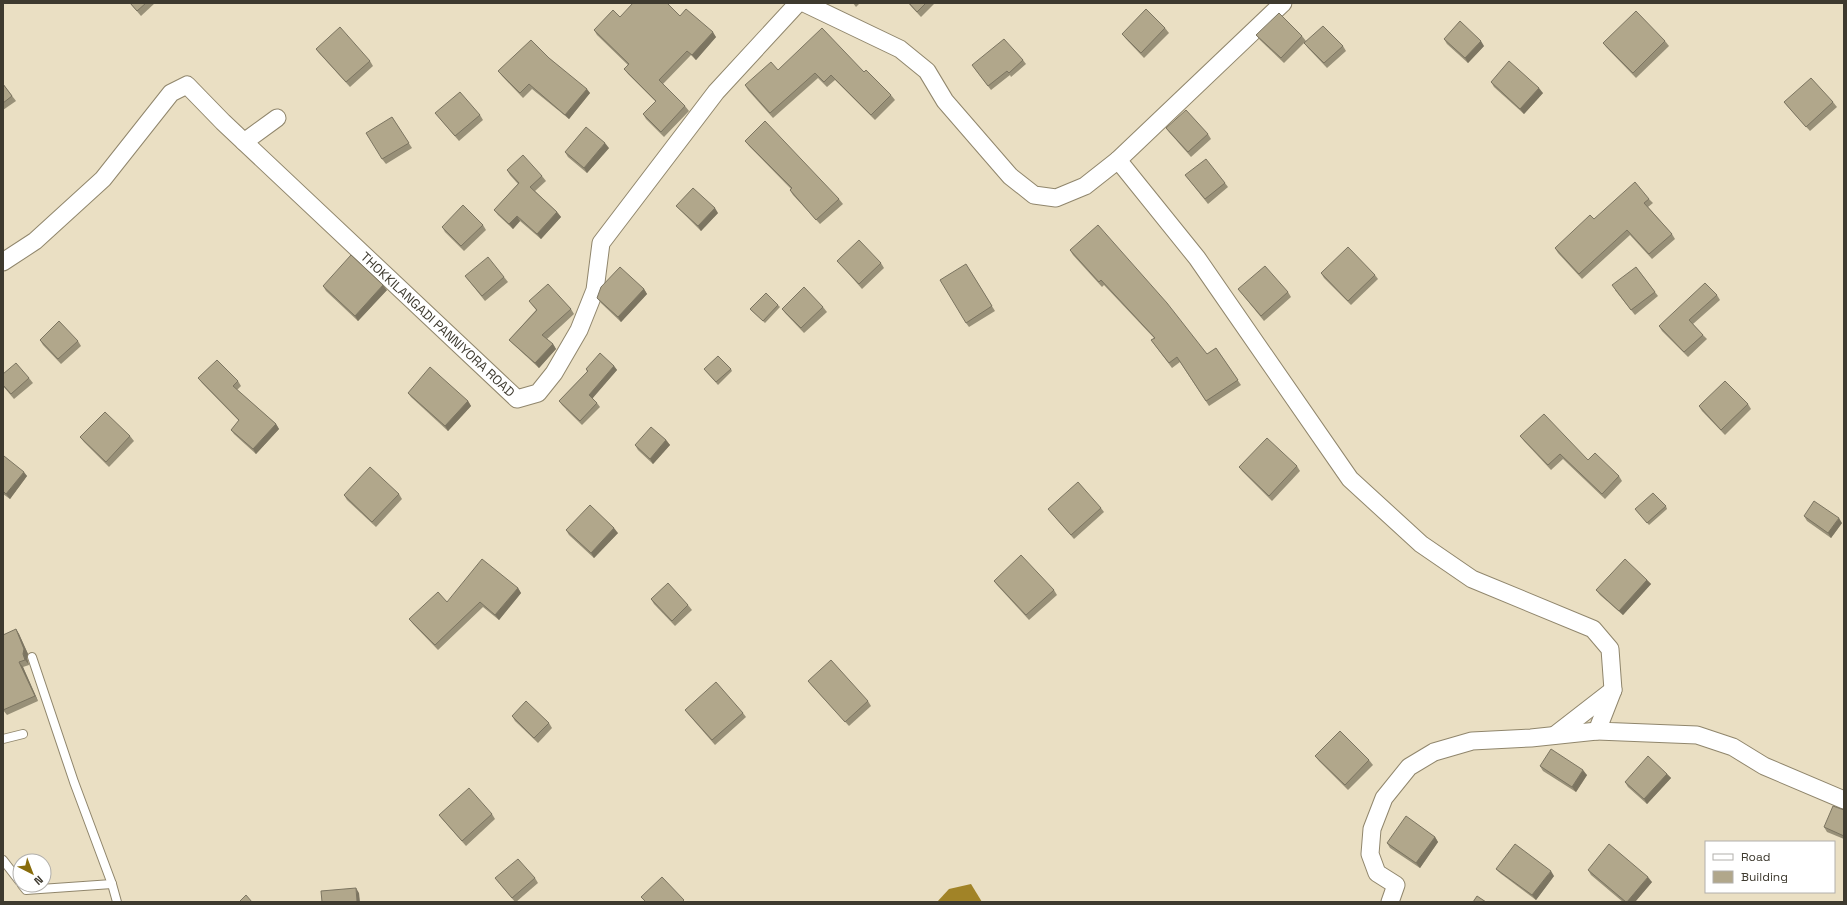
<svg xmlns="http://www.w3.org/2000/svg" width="1847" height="905" font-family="'Space Grotesk',sans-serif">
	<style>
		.water { fill: #a18327 }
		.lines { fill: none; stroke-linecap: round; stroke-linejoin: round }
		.lane-casing { stroke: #90866c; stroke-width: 10 }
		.street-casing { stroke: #90866c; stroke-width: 19 }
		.lane { stroke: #fff; stroke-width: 8 }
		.street { stroke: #fff; stroke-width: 17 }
		.wall { fill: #989078 }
		.shaded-wall { fill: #7c7561 }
		.building { fill: #b1a78b; stroke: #7c7561 }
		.labels { text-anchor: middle; stroke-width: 4; stroke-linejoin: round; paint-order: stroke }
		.street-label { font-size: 13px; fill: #3e3a2f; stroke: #fff }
	</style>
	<rect width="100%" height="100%" fill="#eadfc3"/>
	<path class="water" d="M971 884 982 902H937L949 889Z"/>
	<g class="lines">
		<g class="lane-casing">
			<g id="lane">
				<path d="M32 657 74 782 112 884 117 902"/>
				<path d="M3 739 23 734"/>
				<path d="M3 860 20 882"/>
				<path d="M22 885 26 890 112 884"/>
			</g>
		</g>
		<g class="street-casing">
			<g id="street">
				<path d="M804 3 900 49 927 71 945 101 1010 176 1034 195 1056 198 1085 186 1118 160 1197 258 1350 479 1421 544 1472 579 1593 629 1610 649 1613 690 1597 731 1697 735 1733 747 1764 766 1844 800"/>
				<path d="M244 142 277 118"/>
				<path d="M1118 160 1283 3"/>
				<path d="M3 262 35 241 103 179 171 93 187 85 223 122 517 399 538 393 554 373 579 330 595 290 601 243 716 92 798 3"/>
				<path d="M1555 735 1613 690"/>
				<path d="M1390 902 1396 885 1377 873 1370 854 1372 829 1384 798 1409 767 1434 752 1472 741 1531 738 1597 731"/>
			</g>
		</g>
		<use href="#lane" class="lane"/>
		<use href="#street" class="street"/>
	</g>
	<g class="wall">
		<path d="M130 3H155L141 16Z"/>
		<path d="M853 3H860L856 7Z"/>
		<path d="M908 3H935L921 17Z"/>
		<path d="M680 16 716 37 696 60 691 55 663 84 685 106 689 111 664 137 646 119 643 114 656 102 628 74 624 69 628 65 597 35 594 30 620 17Z"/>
		<path d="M1165 28 1169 33 1144 58 1126 39 1122 34Z"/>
		<path d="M1256 35 1302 36 1306 41 1284 63 1260 40Z"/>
		<path d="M1444 39 1484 46 1468 63 1447 44Z"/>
		<path d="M1665 41 1669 46 1636 78 1606 47 1603 43Z"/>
		<path d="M1304 43 1343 46 1346 51 1327 68 1308 48Z"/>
		<path d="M316 49 370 61 373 66 350 87 319 53Z"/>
		<path d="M549 58 590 93 569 119 532 89 523 98 502 76 498 71Z"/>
		<path d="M1023 60 1026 64 1011 77 1010 75 991 90 975 69Z"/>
		<path d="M778 70 864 72 891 95 895 100 875 120 835 80 827 87 818 78 773 118 748 90 745 85Z"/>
		<path d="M1491 82 1543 93 1524 114 1494 87Z"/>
		<path d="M3 84 16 101 3 110Z"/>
		<path d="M1784 102H1833L1837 107 1810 131 1788 107Z"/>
		<path d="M435 113 480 115 483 120 459 141Z"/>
		<path d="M392 117 412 148 386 164 382 159Z"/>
		<path d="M1166 128 1208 134 1211 139 1191 157 1169 132Z"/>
		<path d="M745 141 839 199 843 204 820 224 793 195 790 190 791 189 749 146Z"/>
		<path d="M609 148 587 173 568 157 565 152Z"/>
		<path d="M507 170 542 176 546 181 535 191 557 212 561 217 541 239 520 221 513 229 498 215 494 210 518 184 510 175Z"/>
		<path d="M1185 175 1225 183 1228 187 1208 204Z"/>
		<path d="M1649 199 1653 203 1648 207 1672 234 1675 239 1652 259 1630 235 1582 279 1558 253 1555 248 1594 219Z"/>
		<path d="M676 206 718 213 701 231Z"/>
		<path d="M483 225 486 230 464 251 445 232 442 227Z"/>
		<path d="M1070 250 1207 354 1216 348 1241 385 1209 406 1180 362 1172 368 1151 340 1154 338 1104 285 1102 287 1073 255Z"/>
		<path d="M837 261 881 263 884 268 862 289 841 265Z"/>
		<path d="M1636 267 1658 296 1635 315 1615 290Z"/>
		<path d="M969 269 995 311 969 327 966 323Z"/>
		<path d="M1321 273 1375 275 1378 279 1351 305 1324 278Z"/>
		<path d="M465 276 504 277 508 282 485 301Z"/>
		<path d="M323 286 387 290 358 321 326 291Z"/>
		<path d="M644 289 647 294 621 322 601 303 597 298Z"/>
		<path d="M1238 289 1288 292 1291 297 1264 321Z"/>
		<path d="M1717 295 1720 300 1693 324 1703 335 1707 339 1688 357 1662 331 1659 326Z"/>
		<path d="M529 301 571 309 574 314 547 339 553 344 556 349 539 368 513 344 509 340 536 310Z"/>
		<path d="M778 305 780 307 765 323 752 311 750 309Z"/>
		<path d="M823 307 827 312 804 333 785 313 782 309Z"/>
		<path d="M40 340 78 341 81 346 61 364 43 345Z"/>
		<path d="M614 366 617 370 592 398 597 403 600 407 582 425 562 405 559 401 587 372 586 369Z"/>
		<path d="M704 369H731L732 371 718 385Z"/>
		<path d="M3 374 29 378 33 383 14 399 3 386Z"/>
		<path d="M198 378 238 381 241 386 237 390 276 424 279 429 256 454 234 434 231 430 239 421 202 383Z"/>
		<path d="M408 393 468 401 471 406 448 431 411 397Z"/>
		<path d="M1748 404 1751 409 1725 435 1702 411 1699 406Z"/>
		<path d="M130 436 134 441 109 467 84 442 80 437Z"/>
		<path d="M1520 436 1588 460 1619 476 1622 481 1605 499 1563 459 1551 470 1524 441Z"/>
		<path d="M666 440 670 445 653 464 638 450 635 445Z"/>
		<path d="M3 457 27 476 10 499 3 494Z"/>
		<path d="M1297 466 1300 471 1272 501 1242 471 1239 467Z"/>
		<path d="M399 494 402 499 376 527 347 500 344 495Z"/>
		<path d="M1666 506 1667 509 1649 525 1635 509Z"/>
		<path d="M1101 508 1104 512 1074 539 1052 514 1048 509Z"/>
		<path d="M1804 516 1842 523 1831 538 1807 521Z"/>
		<path d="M566 530 618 533 594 558 569 535Z"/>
		<path d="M1647 580 1651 584 1623 615 1600 595 1596 590Z"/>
		<path d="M994 581 1054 590 1057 595 1029 620 997 585Z"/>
		<path d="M518 588 521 593 499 620 483 607 438 650 413 624 409 619 447 602Z"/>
		<path d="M651 599 688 605 692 610 675 626 654 604Z"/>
		<path d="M16 629 19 634 28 654 27 658 29 665 23 667 38 701 7 715 3 710Z"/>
		<path d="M808 681 868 701 871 706 849 726 812 686Z"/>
		<path d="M685 710 743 713 746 717 715 745 689 715Z"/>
		<path d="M512 716 549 723 552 728 538 743 515 721Z"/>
		<path d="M1315 756 1369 760 1373 765 1348 790 1319 761Z"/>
		<path d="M1540 766 1587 775 1576 792 1543 771Z"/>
		<path d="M1667 774 1671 778 1647 804 1628 787 1625 782Z"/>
		<path d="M1844 810V839L1827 832 1824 827Z"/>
		<path d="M492 814 495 819 466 846 443 820 439 815Z"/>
		<path d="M1435 837 1438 842 1420 868 1390 848 1387 843Z"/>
		<path d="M1496 869 1554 876 1536 900 1500 873Z"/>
		<path d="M1588 870 1652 882 1635 902H1623L1591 875Z"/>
		<path d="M495 878H535L538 883 516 902H515Z"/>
	</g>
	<g class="shaded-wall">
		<path d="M713 32 716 37 696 60 692 55Z"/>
		<path d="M1481 41 1484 46 1468 63 1465 58Z"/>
		<path d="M1539 88 1543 93 1524 114 1520 109Z"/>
		<path d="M587 89 590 93 569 119 565 115Z"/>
		<path d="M605 143 609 148 587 173 584 168Z"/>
		<path d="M715 208 718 213 701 231 698 226Z"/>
		<path d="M557 212 561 217 541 239 537 234Z"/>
		<path d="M517 216 520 221 513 229 509 224Z"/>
		<path d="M383 285 387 290 358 321 355 316Z"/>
		<path d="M644 289 647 294 621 322 618 317Z"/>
		<path d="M553 344 556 349 539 368 535 363Z"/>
		<path d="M614 366 617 370 592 399 589 395Z"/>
		<path d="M468 401 471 406 448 431 445 426Z"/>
		<path d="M276 424 279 429 256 454 253 449Z"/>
		<path d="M666 440 670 445 653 464 650 459Z"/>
		<path d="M24 472 27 476 10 499 6 494Z"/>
		<path d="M1839 518 1842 523 1831 538 1828 533Z"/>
		<path d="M614 528 618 533 594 558 591 553Z"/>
		<path d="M1647 580 1651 584 1623 615 1619 611Z"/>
		<path d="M518 588 521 593 499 620 495 615Z"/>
		<path d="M16 629 19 634 28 654 27 658 29 665 25 660Z"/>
		<path d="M19 662 23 667 38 701 35 696Z"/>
		<path d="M1583 770 1587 775 1576 792 1572 787Z"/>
		<path d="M1667 774 1671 778 1647 804 1644 799Z"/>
		<path d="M1435 837 1438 842 1420 868 1416 863Z"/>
		<path d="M1551 871 1554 876 1536 900 1532 895Z"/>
		<path d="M1648 877 1652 882 1635 902H1627Z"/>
		<path d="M356 888 359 893 360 902H357Z"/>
	</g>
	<g class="building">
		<path d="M130 3H146L137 11Z"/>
		<path d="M633 3H667L680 16 686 9 713 32 692 55 687 51 659 80 685 106 661 132 643 114 656 101 624 69 629 64 594 30 613 10 620 17Z"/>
		<path d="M909 3H926L917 12Z"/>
		<path d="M1146 9 1165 28 1141 53 1122 34Z"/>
		<path d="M1636 11 1665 41 1633 73 1603 43Z"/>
		<path d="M1279 13 1302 36 1281 58 1256 35Z"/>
		<path d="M1460 21 1481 41 1465 58 1444 39Z"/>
		<path d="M1323 26 1343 46 1324 63 1304 43Z"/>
		<path d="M340 27 370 61 346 82 316 49Z"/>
		<path d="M822 28 864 72 866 70 891 95 871 115 831 75 824 82 815 73 770 113 745 85 771 62 778 70Z"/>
		<path d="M1004 39 1023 60 1009 73 1007 71 988 86 972 65Z"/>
		<path d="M531 40 549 58 587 89 565 115 529 84 520 93 498 71Z"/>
		<path d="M1509 61 1539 88 1520 109 1491 82Z"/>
		<path d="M1811 78 1833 102 1806 127 1784 102Z"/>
		<path d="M3 84 12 96 3 103Z"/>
		<path d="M460 92 480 115 455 136 435 113Z"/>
		<path d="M1186 110 1208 134 1188 152 1166 128Z"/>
		<path d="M392 117 409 143 382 159 366 133Z"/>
		<path d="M765 121 839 199 816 220 790 190 792 188 745 141Z"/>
		<path d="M586 127 605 143 584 168 565 152Z"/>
		<path d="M523 155 542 176 530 187 557 212 537 234 517 216 509 224 494 210 519 183 507 170Z"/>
		<path d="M1206 159 1225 183 1205 199 1185 175Z"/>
		<path d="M1635 182 1649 199 1644 203 1672 234 1649 254 1627 230 1579 274 1555 248 1590 215 1594 219Z"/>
		<path d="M693 188 715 208 698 226 676 206Z"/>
		<path d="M463 205 483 225 461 246 442 227Z"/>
		<path d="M1098 225 1167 303 1207 354 1216 348 1238 380 1206 401 1177 357 1169 363 1151 340 1155 338 1101 280 1099 282 1070 250Z"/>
		<path d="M859 240 881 263 859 284 837 261Z"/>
		<path d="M1348 247 1375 275 1348 301 1321 273Z"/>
		<path d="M351 255 383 285 355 316 323 286Z"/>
		<path d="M488 257 504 277 482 296 465 276Z"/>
		<path d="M966 264 992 306 966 323 940 280Z"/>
		<path d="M1265 266 1288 292 1261 316 1238 289Z"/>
		<path d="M620 267 644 289 618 317 597 298 601 287Z"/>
		<path d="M1636 267 1655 292 1631 310 1612 285Z"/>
		<path d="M1705 283 1717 295 1689 320 1703 335 1684 352 1659 326Z"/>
		<path d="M548 284 571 309 542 335 553 344 535 363 509 340 537 310 529 301Z"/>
		<path d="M804 287 823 307 801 328 782 309Z"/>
		<path d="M766 293 778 305 763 321 750 309Z"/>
		<path d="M59 321 78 341 58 359 40 340Z"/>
		<path d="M600 353 614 366 589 395 597 403 580 421 559 401 588 371 586 369Z"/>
		<path d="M718 356 731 369 716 382 704 369Z"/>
		<path d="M217 360 238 381 233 386 276 424 253 449 231 430 239 420 198 378Z"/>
		<path d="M16 363 29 378 11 394 3 385V374Z"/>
		<path d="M430 367 468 401 445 426 408 393Z"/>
		<path d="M1725 381 1748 404 1721 430 1699 406Z"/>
		<path d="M105 412 130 436 106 462 80 437Z"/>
		<path d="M1544 414 1588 460 1595 453 1619 476 1602 494 1560 454 1548 465 1520 436Z"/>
		<path d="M651 427 666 440 650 459 635 445Z"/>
		<path d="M1267 438 1297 466 1269 496 1239 467Z"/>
		<path d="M4 456 24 472 6 494 3 491V457Z"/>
		<path d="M370 467 399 494 372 522 344 495Z"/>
		<path d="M1078 482 1101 508 1071 535 1048 509Z"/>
		<path d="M1653 493 1666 506 1647 523 1635 509Z"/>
		<path d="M1814 501 1839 518 1828 533 1804 516Z"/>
		<path d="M590 505 614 528 591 553 566 530Z"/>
		<path d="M1021 555 1054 590 1026 615 994 581Z"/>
		<path d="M482 559 518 588 495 615 480 602 435 645 409 619 438 592 447 602Z"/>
		<path d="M1625 559 1647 580 1619 611 1596 590Z"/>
		<path d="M668 583 688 605 672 621 651 599Z"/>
		<path d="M16 629 24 649 23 654 25 660 19 662 35 696 3 710V635Z"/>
		<path d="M831 660 868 701 845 722 808 681Z"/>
		<path d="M716 682 743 713 712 740 685 710Z"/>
		<path d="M526 701 549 723 534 738 512 716Z"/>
		<path d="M1340 731 1369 760 1345 785 1315 756Z"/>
		<path d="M1551 749 1583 770 1572 787 1540 766Z"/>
		<path d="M1648 756 1667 774 1644 799 1625 782Z"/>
		<path d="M469 788 492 814 462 841 439 815Z"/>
		<path d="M1833 806 1844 810V836L1824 827Z"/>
		<path d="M1406 816 1435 837 1416 863 1387 843Z"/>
		<path d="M1515 844 1551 871 1532 895 1496 869Z"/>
		<path d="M1609 844 1648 877 1627 902H1626L1588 870Z"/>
		<path d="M518 859 535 878 512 898 495 878Z"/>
		<path d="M662 877 684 900 682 902H646L641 897Z"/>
		<path d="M356 888 357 902H322L321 891Z"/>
		<path d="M246 895 252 902H239Z"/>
		<path d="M1477 896 1486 902H1473Z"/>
	</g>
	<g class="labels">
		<g class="street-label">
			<text transform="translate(438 324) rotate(43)" y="5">THOKKILANGADI PANNIYORA ROAD</text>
		</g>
	</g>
	<rect width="1847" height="905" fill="none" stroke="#3e3a2f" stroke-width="8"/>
	<rect x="1705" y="841" width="130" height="52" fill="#ffffff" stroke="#b2b0ac"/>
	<rect x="1713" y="854" width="20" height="6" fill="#ffffff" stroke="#b2b0ac"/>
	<text x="1741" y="861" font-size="12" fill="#3e3a2f">Road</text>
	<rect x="1713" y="871" width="20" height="12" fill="#b1a78b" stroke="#b2b0ac"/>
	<text x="1741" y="881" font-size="12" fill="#3e3a2f">Building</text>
	<g transform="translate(32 873) rotate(138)"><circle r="19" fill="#ffffff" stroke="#b2b0ac"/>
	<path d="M0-3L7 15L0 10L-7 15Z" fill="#886c0b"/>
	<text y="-6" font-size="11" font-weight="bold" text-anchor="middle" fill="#3e3a2f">N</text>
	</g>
</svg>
